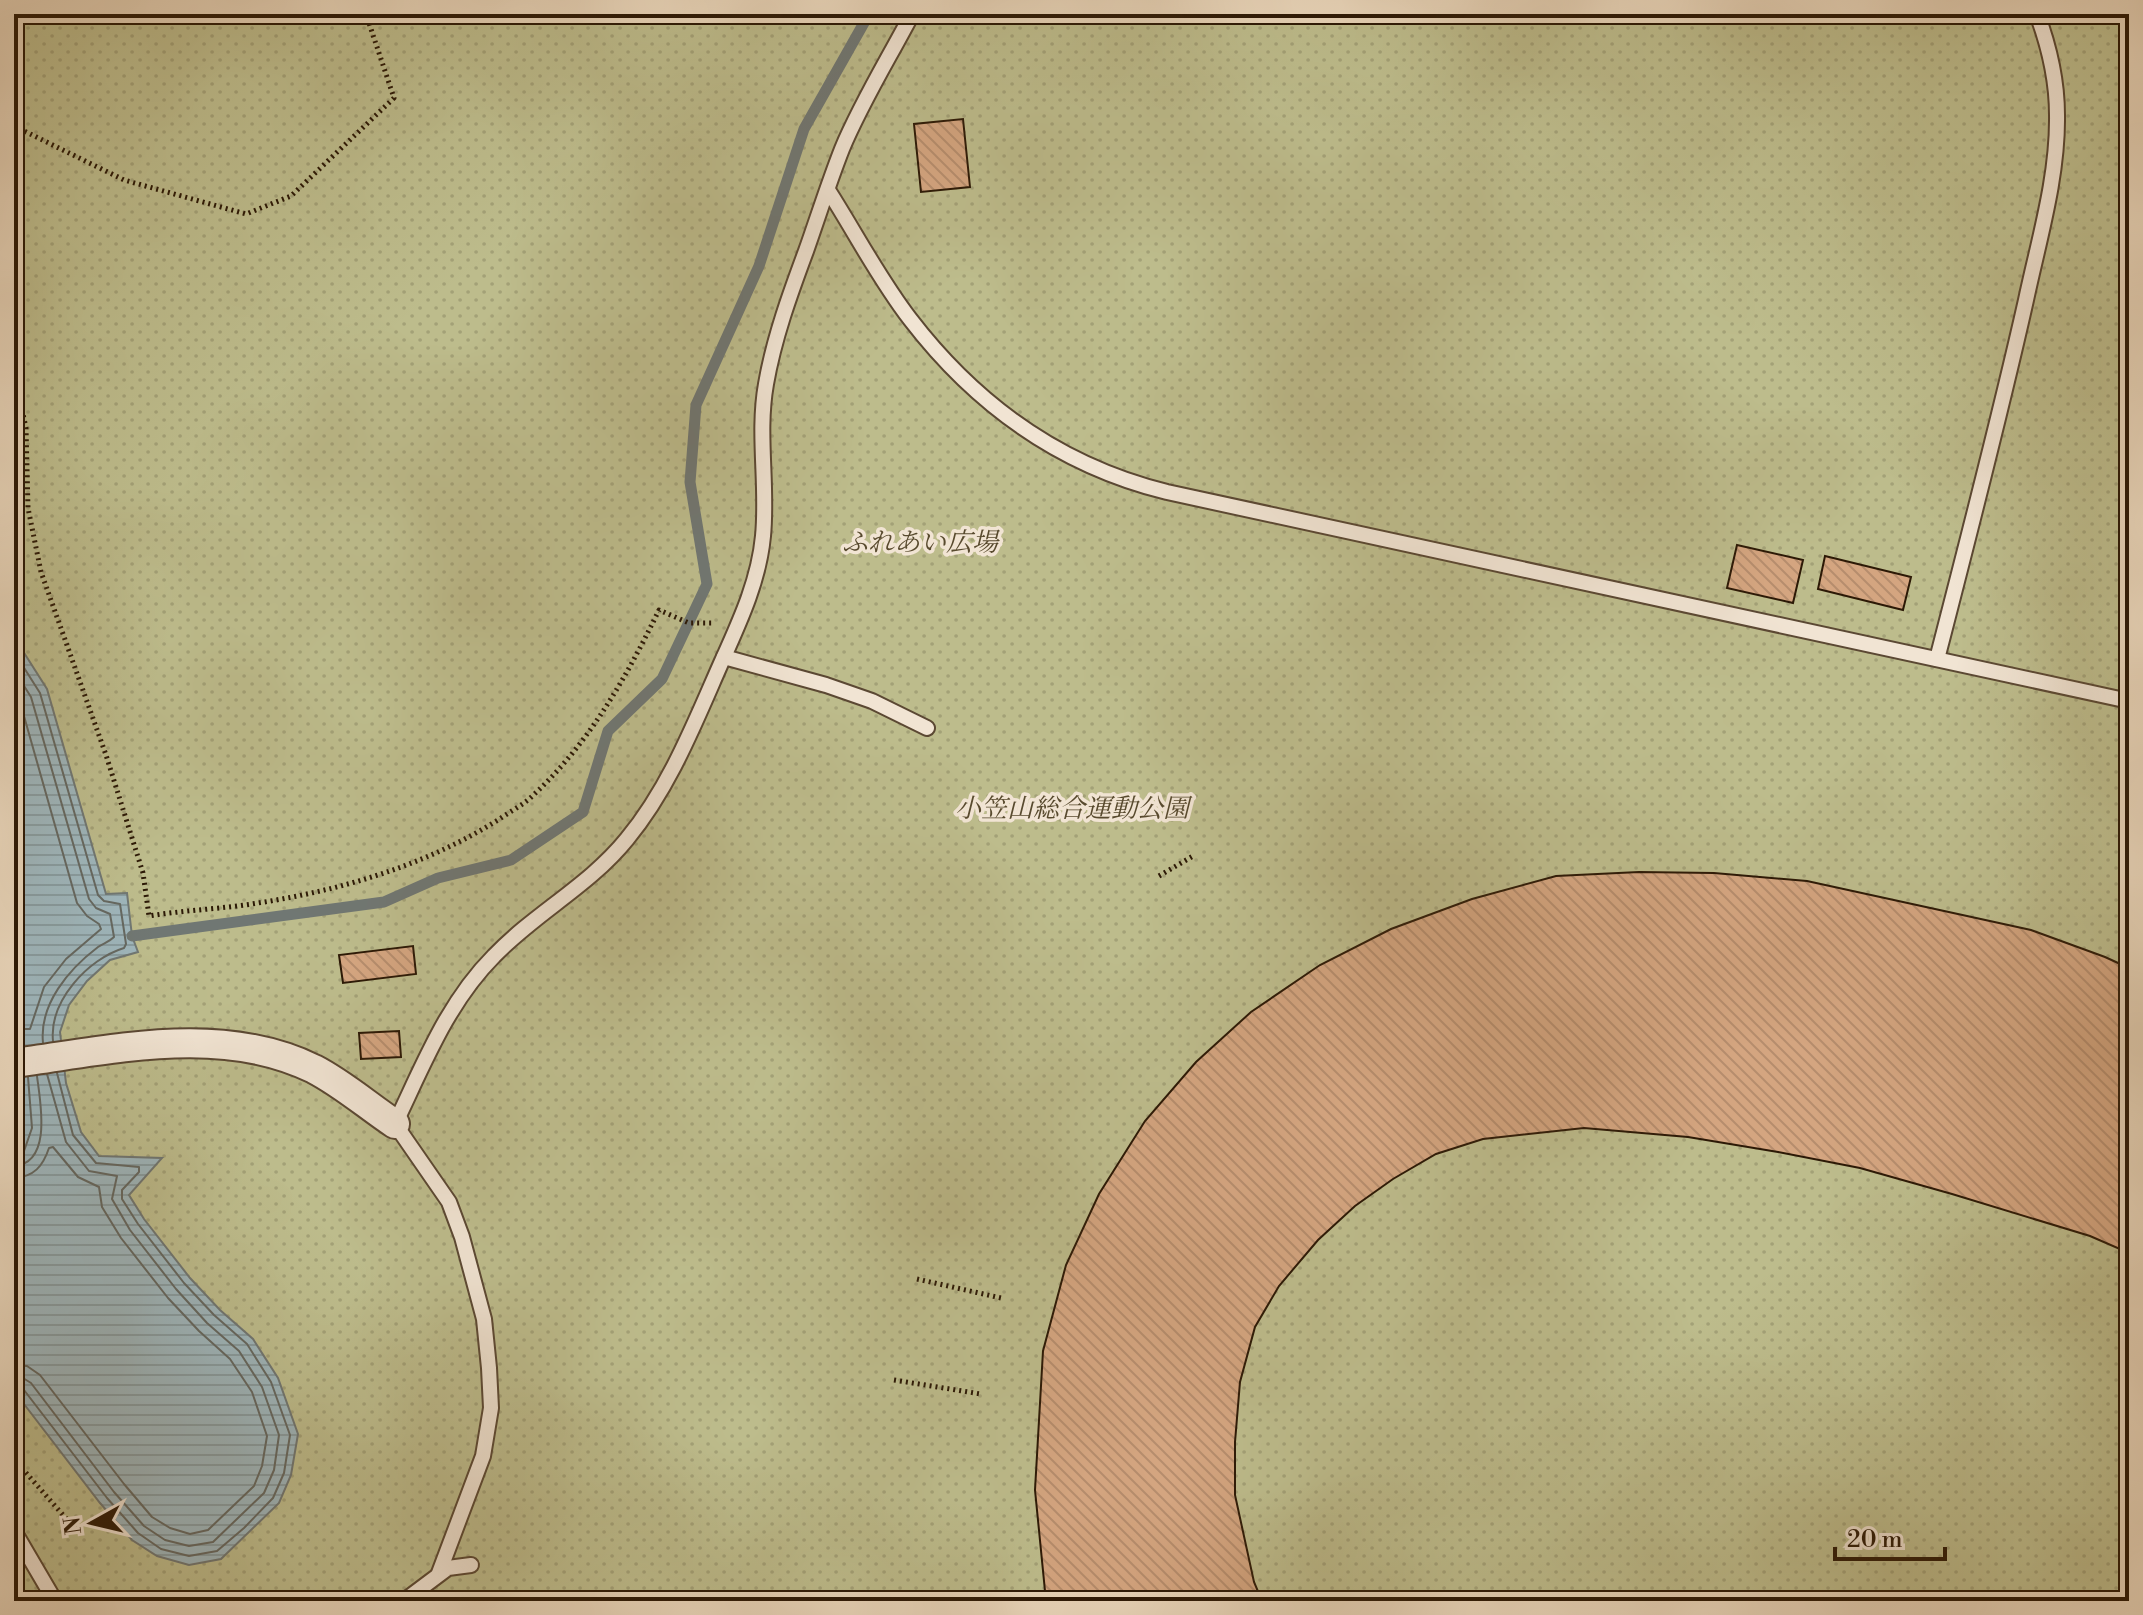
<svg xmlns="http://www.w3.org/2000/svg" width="2143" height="1615" font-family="'Libre Bodoni','Noto Serif JP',serif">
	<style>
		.park { fill: url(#park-dots); stroke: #746a49; stroke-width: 2 }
		.water { fill: url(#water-rules); stroke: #707773; stroke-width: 2 }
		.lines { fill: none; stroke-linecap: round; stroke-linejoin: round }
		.shore { stroke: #656861; stroke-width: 2 }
		.stream { stroke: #707773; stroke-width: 11 }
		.building { fill: url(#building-back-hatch); stroke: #2c1906; stroke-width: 2 }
		.lane-casing { stroke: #5b4833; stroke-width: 18 }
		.street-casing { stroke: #5b4833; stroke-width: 32 }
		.path { stroke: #2c1906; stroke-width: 5; stroke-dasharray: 2 4; stroke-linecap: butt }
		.lane { stroke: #f1e4d3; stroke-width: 14 }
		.street { stroke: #f1e4d3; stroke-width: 28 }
		.labels { text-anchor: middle; stroke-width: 7; stroke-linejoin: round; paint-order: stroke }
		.park-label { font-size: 26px; font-style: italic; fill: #584a2e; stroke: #f1e4d3 }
	</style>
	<defs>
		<pattern id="park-dots" width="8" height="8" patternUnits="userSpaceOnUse" patternTransform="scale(2)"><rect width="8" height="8" fill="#bdbc8c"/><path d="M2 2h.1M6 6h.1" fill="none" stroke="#a3a177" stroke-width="1.8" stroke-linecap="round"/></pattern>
		<pattern id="water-rules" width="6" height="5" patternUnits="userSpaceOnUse" patternTransform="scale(2)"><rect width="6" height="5" fill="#9eb6bc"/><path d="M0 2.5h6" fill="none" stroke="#889ca0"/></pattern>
		<pattern id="building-back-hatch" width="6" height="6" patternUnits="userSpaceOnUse" patternTransform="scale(2)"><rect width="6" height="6" fill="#d4a580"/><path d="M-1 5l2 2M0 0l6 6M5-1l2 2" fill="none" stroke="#b68d6d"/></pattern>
	</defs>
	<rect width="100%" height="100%" fill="#e9d6bb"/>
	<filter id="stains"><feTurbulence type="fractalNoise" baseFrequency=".0025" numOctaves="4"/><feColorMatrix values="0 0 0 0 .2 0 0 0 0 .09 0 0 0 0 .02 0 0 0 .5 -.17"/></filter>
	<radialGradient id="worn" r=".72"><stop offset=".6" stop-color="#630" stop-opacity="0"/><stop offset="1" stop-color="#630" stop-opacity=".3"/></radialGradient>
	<rect class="park" x="14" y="14" width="2115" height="1587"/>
	<path class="water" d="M14 637 47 689 106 894 127 893 132 936 138 952 110 960 87 981 69 1005 60 1032 66 1083 81 1132 99 1156 162 1158 129 1195 144 1219 190 1278 220 1310 253 1339 278 1378 298 1434 291 1475 279 1503 221 1559 189 1565 157 1556 132 1540 100 1503 14 1391V1154L24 1128 14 1036Z"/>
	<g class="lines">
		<g class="shore">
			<path d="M14 652 40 693 98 895 104 901 120 904 126 944 124 948C88 959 49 1001 53 1041"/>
			<path d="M14 670 31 697 89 899 96 908 110 914 114 937C109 942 104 943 98 947 69 969 39 1004 43 1043"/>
			<path d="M14 693 20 702 77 903 87 916 99 924 101 929 66 959 44 987 30 1029H14"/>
			<path d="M14 1156 24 1151 32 1128 28 1077"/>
			<path d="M14 1166C53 1163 40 1101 37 1076"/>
			<path d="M14 1178C34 1177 43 1166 49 1148L53 1147 78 1177 99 1187 102 1207 121 1238 168 1298 199 1331 230 1359 252 1392 267 1436 262 1466 254 1486 208 1530 190 1534 170 1528 152 1517 124 1484 40 1375 27 1366 14 1365"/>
			<path d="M14 1377 23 1378 31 1383 114 1492 144 1526 165 1540 189 1546 213 1542 264 1493 274 1470 279 1435 262 1387 239 1351 207 1323 176 1289 130 1230 112 1199 117 1176 89 1171 66 1142 47 1074"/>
			<path d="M14 1387 24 1390 107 1498 138 1533 161 1549 189 1556 217 1551 244 1528 273 1498 284 1473 290 1435 271 1382 247 1344 214 1315 184 1283 138 1224 122 1199V1190L139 1172V1167L96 1163 73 1135 57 1073"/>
		</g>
		<path class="stream" d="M132 936 384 902 438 878 511 860 583 812 608 731 662 679 707 584 690 482 696 405 759 266 804 129 869 14"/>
	</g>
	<g class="building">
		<path d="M963 119 970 187 921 192 914 124Z"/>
		<path d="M1737 545 1803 560 1793 603 1727 588Z"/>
		<path d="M1825 556 1911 577 1903 610 1818 589Z"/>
		<path d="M1639 872 1714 873 1807 881 2031 930 2105 957 2129 968V1253L2090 1236 1952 1194 1860 1168 1778 1152 1688 1137 1584 1128 1483 1139 1436 1154 1393 1179 1355 1206 1318 1240 1279 1286 1255 1327 1240 1382 1235 1442V1495L1254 1582 1262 1601H1046L1035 1490 1043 1351 1066 1265 1099 1194 1145 1121 1196 1062 1251 1012 1320 965 1391 929 1472 899 1556 876Z"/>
		<path d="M413 946 416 974 343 983 339 955Z"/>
		<path d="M399 1031 401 1057 361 1059 359 1033Z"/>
	</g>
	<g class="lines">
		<g class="lane-casing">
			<g id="lane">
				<path d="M828 190C855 232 879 279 910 319 976 405 1061 466 1167 492L2129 701"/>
				<path d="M724 657 826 685 872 701 927 728"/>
				<path d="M1937 659C1968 539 1999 420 2026 300 2039 239 2058 177 2057 115 2057 80 2049 46 2037 14"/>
				<path d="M14 1531 55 1601"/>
				<path d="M439 1573 483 1456 491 1408 489 1368 484 1319 462 1237 449 1202 395 1124C423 1066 447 1003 494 956 535 913 589 886 627 839 670 787 695 722 722 661 740 621 759 580 763 536 768 485 757 434 766 384 774 338 790 294 806 251 818 217 829 182 842 149 861 103 889 58 912 14"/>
				<path d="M404 1601 448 1568 471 1565"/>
			</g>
		</g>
		<g class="street-casing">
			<path id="street" d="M14 1063C113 1050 220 1023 314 1069 343 1084 368 1106 395 1124"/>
		</g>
		<g class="path">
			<path d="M14 126 124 180 246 214 291 196 394 98 366 14"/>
			<path d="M14 381 17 386 26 428 28 508 41 572 106 755 143 873 149 916C185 910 222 909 258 903 342 890 426 865 498 820 508 813 519 807 528 800 587 747 625 680 659 610L689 623H712"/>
			<path d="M1159 876 1193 856"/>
			<path d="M917 1279 1001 1298"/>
			<path d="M894 1380 981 1394"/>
			<path d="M14 1459 77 1531"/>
		</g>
		<use href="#lane" class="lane"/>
		<use href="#street" class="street"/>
	</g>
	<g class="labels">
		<g class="park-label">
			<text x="920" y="551">ふれあい広場</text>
			<text x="1072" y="817">小笠山総合運動公園</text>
		</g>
	</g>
	<rect width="2143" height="1615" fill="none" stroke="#e9d6bb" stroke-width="48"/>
	<rect x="16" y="16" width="2111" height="1583" fill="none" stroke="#2c1906" stroke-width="4"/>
	<rect x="24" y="24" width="2095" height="1567" fill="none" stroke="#2c1906" stroke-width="2"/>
	<g transform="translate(92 1523) rotate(262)" stroke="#f1e4d3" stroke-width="6" paint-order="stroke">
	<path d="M0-6L14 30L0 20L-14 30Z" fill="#2c1906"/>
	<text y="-12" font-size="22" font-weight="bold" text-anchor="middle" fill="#2c1906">N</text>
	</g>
	<path d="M1835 1547v12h110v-12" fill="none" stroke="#2c1906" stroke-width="4"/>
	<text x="1847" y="1547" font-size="24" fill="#2c1906" stroke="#f1e4d3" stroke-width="6" paint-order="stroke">20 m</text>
	<rect width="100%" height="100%" filter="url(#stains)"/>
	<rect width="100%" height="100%" fill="url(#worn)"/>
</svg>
